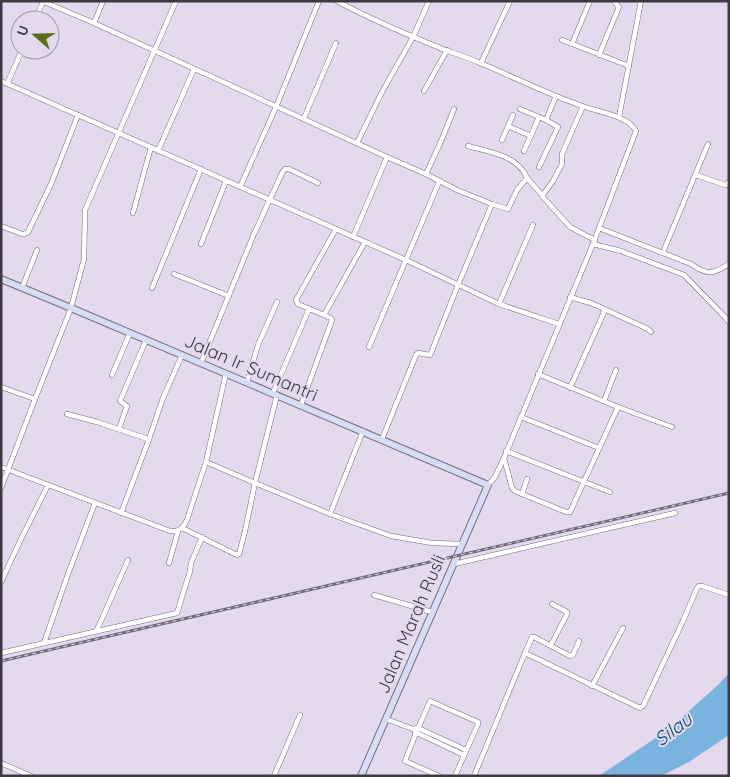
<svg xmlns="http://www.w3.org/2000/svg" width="730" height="777" font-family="Quicksand,sans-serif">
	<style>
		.water { fill: #7ab3dd }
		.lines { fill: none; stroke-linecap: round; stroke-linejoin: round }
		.street-casing { stroke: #776c80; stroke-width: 5.5 }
		.secondary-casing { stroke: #776c80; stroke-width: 8 }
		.street { stroke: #fff; stroke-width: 4.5 }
		.secondary { stroke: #d7dbf5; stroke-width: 6 }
		.rail-casing { stroke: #726b78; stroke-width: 3 }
		.rail { stroke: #e5d9ef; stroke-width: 1; stroke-dasharray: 4; stroke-linecap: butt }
		.labels { text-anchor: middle; stroke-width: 4; stroke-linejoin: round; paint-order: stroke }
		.street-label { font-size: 18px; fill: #3d3841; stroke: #e5d9ef }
		.water-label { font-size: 19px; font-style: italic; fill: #044d75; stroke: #e5d9ef }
	</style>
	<rect width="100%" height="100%" fill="#e5d9ef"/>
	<path class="water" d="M729 673V735L689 762 661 776H599L669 729 719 684Z"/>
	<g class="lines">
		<g class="street-casing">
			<g id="street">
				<path d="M42 1 94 23 387 157 426 174 457 190 492 204 458 285 431 353 430 355 418 353 416 355 382 439"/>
				<path d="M337 1C372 20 408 35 445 50 457 54 469 58 480 63 514 77 547 94 582 106 598 112 627 115 636 131L593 244 504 458 495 477 488 485"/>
				<path d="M35 20 43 2"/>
				<path d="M94 23 103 1"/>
				<path d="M562 40 629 66"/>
				<path d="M572 44 590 1"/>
				<path d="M599 55 619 7 614 1"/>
				<path d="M481 63 510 1"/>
				<path d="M1 81 406 260 499 304 559 324"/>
				<path d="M7 84 22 50"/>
				<path d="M424 91 447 50"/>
				<path d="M583 106 562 154V164L553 181 542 196 570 227 595 240"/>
				<path d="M520 109 546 120 558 127 539 167"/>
				<path d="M619 117 641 1"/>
				<path d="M304 118 336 43"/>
				<path d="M546 120 556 96"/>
				<path d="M508 126 531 136"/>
				<path d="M502 140 513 115"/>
				<path d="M357 143 382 92 413 37 429 1"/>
				<path d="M468 146C489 152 518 155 527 178L517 190 508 209 492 204"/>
				<path d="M158 151 194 69"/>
				<path d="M524 151 539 117"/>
				<path d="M426 174 442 139 454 109"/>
				<path d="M696 175 725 185H727L729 181"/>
				<path d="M527 178 542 195"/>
				<path d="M240 187 276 107 319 1"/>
				<path d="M133 213 151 147"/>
				<path d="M1 226 22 234H24L28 232 51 184 78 115"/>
				<path d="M599 228 691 264C707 275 712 275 729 264"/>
				<path d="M353 237 387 157"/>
				<path d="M201 244 226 181"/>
				<path d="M593 244 621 251 679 273 684 275 725 317 729 322"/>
				<path d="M663 252 708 144"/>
				<path d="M174 274 229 296"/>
				<path d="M22 288 37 250"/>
				<path d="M152 288 201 169"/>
				<path d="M570 297 591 303 648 329 651 332"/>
				<path d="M499 304 533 225"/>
				<path d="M324 315 365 242"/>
				<path d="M369 347 439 182"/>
				<path d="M201 363 254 234 282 173 285 169H289L318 183"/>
				<path d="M538 374 618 407 672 427"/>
				<path d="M112 375 130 333"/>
				<path d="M247 382 258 345 277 302"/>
				<path d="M1 387 35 399"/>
				<path d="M570 388 605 310"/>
				<path d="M273 393 309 309"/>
				<path d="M604 401 616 370"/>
				<path d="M301 405 332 320 331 318 298 304 296 300 336 229"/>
				<path d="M67 414 97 422 148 439"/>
				<path d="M521 417 599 448"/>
				<path d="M119 429 127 406 120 401 146 340"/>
				<path d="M506 451 610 492"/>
				<path d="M504 458 512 488 515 491 566 512H570L618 407"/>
				<path d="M206 462 255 483 330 514 391 536 432 543 461 544"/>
				<path d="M1 467 170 531C179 532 183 528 187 520L206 462 226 373"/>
				<path d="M1 488 35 399 71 308 84 259 85 210 176 1"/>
				<path d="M522 494 527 479"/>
				<path d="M121 513 148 442 163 398 182 355"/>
				<path d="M330 514 363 431"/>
				<path d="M182 528 237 555 239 554 245 531 255 483 277 395"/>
				<path d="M169 563 178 531"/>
				<path d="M454 564 675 513"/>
				<path d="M1 582 21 539 48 485"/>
				<path d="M374 595 432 612"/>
				<path d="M97 630 128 560"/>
				<path d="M44 643 68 574 95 503"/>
				<path d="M551 645 567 614V612L552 604"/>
				<path d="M1 653 177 613 190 571 191 563 202 537"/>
				<path d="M525 653 532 637H534L570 656 573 655 579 641"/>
				<path d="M592 686 623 628"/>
				<path d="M386 719 413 729 418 728 466 750"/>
				<path d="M415 732 464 755"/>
				<path d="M1 763 31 776"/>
				<path d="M274 776 300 715"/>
				<path d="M439 776 405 761 416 733 430 701 478 722V724L455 776"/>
				<path d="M474 776 525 653 640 708 643 706 683 621 697 588 699 586H702L729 595"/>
			</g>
		</g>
		<g class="secondary-casing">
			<path id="secondary" d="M1 279 71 308 488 485 361 776"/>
		</g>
		<use href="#street" class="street"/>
		<use href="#secondary" class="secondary"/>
		<g class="rail-casing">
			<path id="rail" d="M1 661 729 493"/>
		</g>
		<use href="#rail" class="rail"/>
	</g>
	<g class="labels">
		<g class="street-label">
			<text transform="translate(251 368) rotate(23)" y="6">Jalan Ir Sumantri</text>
			<text transform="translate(411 624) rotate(-67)" y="6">Jalan Marah Rusli</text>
		</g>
		<g class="water-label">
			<text transform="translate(673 729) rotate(-37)" y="7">Silau</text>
		</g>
	</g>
	<rect width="730" height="777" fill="none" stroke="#3d3841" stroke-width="5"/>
	<g transform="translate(35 35) rotate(290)"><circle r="24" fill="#e5d9ef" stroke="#a299a9"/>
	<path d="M0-4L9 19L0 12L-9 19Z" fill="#5b6d1a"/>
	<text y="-8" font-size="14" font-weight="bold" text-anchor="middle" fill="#3d3841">U</text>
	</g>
</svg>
